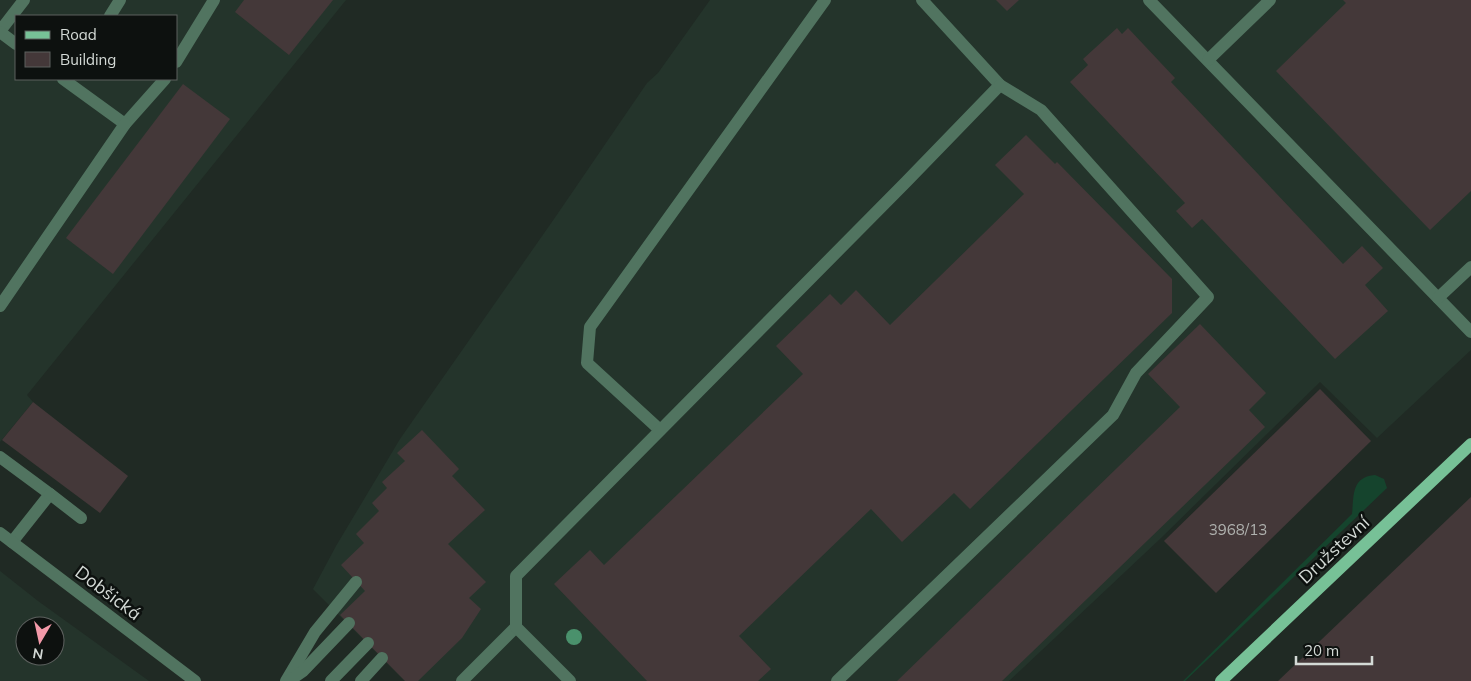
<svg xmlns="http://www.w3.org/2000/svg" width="1471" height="681" font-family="Mulish,sans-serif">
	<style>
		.built { fill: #24342b; fill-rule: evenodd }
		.green { fill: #15442d }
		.building { fill: #443839 }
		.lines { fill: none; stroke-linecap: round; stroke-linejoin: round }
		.minor { stroke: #517460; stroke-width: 12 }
		.major { stroke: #77c197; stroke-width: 12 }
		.tree { fill: #4a916c }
		.labels { text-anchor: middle; stroke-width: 5; stroke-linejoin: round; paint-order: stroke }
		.number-label { font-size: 15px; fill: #b0b2af }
		.street-label { font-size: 18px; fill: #d4dad6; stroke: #0d110f }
	</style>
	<rect width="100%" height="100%" fill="#202a24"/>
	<g class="built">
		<path d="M0 0H346L27 395 33 402 0 442ZM16 16H176V79H16Z"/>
		<path d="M710 0H1471V350L1377 438 1320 382 1160 539 1009 681H405L313 589 336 546 400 439 554 219 647 83 658 73Z"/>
		<path d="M0 571 38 601 149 681H0ZM25 626H55V656H25Z"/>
	</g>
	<path class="green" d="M1375 475 1384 479 1387 488 1185 681H1183L1352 514C1354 496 1351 477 1375 475Z"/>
	<g class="building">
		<path d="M244 0H333L289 55 235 12Z"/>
		<path d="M996 0H1019L1007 11Z"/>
		<path d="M1343 0H1471V191L1430 230 1276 71 1346 3Z"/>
		<path d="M1117 28 1122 34 1128 28 1175 78 1171 82 1343 264 1362 246 1383 268 1365 285 1388 311 1335 359 1202 219 1192 228 1176 211 1185 203 1070 82 1088 65 1083 59Z"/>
		<path d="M183 84 230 119 113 274 66 238Z"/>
		<path d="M1026 135 1055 164 1057 162 1172 279V313L970 509 954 493 902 542 871 509 739 636 771 669 758 681H647L554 584 590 550 604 565 803 374 776 346 830 294 841 305 856 290 890 325 1024 194 995 165Z"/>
		<path d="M1200 324 1266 393 1249 410 1265 427 1002 681H897L1180 407 1148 374Z"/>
		<path d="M1320 389 1371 441 1216 593 1164 541Z"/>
		<path d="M33 402 128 476 100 513 2 440Z"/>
		<path d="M422 430 459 469 452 476 485 510 448 544 486 582 469 598 481 609 462 638 418 681H405L340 615 365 591 341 565 364 543 356 534 379 511 372 503 387 488 382 482 405 461 397 453Z"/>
		<path d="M1471 497V681H1278Z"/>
	</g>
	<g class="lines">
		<g class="minor">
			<path d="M1149 0 1471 332"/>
			<path d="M110 16 120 0"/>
			<path d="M0 31 24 0"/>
			<path d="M0 32 16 44"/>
			<path d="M1208 60 1270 0"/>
			<path d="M176 62 214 0"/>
			<path d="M63 79 125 124 165 79"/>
			<path d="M1438 298 1471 267"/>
			<path d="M0 306 125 124"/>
			<path d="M660 430 587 363 590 327 825 0"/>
			<path d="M0 457 50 494 12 542"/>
			<path d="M50 494 81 518"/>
			<path d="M0 533 195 681"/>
			<path d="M286 681 315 632 356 582"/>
			<path d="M289 681 303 671 349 623"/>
			<path d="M331 681 368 643"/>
			<path d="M361 681 382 658"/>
			<path d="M462 681 516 627"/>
			<path d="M570 681 516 627V576L906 182 1000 85 922 0"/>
			<path d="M837 681 1113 415 1136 373 1208 297 1041 110 1000 85"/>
		</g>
		<path class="major" d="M1221 681 1471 444"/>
	</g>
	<circle class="tree" cx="574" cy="637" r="8"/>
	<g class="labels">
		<g class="number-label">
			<text x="1238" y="535">3968/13</text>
		</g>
		<g class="street-label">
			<text transform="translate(1334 550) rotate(-43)" y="6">Družstevní</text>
			<text transform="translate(108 593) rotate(37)" y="6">Dobšická</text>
		</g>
	</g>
	<rect x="15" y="15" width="162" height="65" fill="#0d110f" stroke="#5d615f"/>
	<rect x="25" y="31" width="25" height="8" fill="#77c197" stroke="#5d615f"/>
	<text x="60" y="40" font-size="15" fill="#d4dad6">Road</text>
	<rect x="25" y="52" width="25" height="15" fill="#443839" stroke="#5d615f"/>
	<text x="60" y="65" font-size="15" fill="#d4dad6">Building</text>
	<g transform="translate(40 641) rotate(189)"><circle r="24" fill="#0d110f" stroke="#5d615f"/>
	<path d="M0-4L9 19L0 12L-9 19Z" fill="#f39aa9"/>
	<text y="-8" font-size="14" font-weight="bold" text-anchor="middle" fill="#d4dad6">N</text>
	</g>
	<path d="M1296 656v8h76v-8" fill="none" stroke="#d4dad6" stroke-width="2.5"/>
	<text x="1304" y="656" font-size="15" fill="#d4dad6" stroke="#0d110f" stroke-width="4" paint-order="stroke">20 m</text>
</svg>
